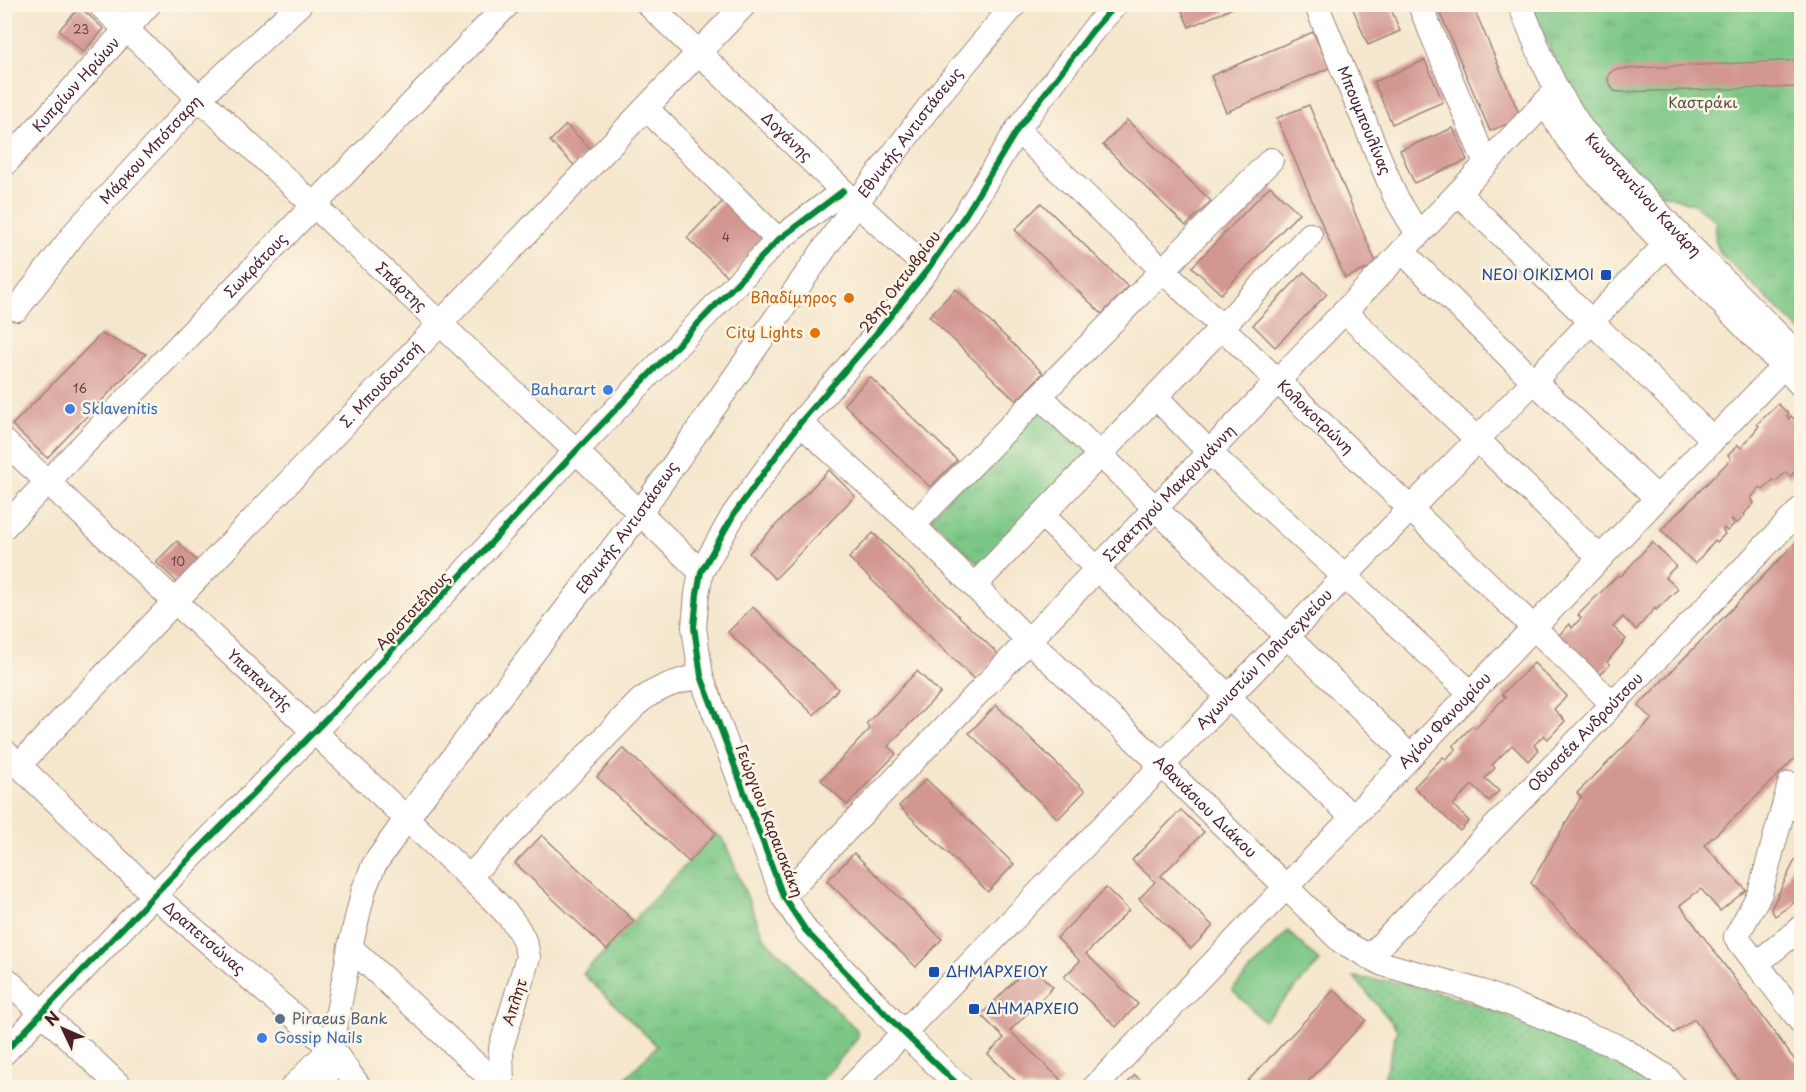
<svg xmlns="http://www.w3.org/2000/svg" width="1806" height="1092" font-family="'Playpen Sans',sans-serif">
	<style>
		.grass { fill: url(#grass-dots); stroke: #627358; stroke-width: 1.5 }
		.park { fill: url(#park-tufts); stroke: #627358; stroke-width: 1.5 }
		.garden { fill: #7bc786; stroke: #627358; stroke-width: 1.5 }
		.building { fill: #d39792 }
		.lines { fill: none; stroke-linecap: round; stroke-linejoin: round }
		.minor-casing { stroke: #a0837c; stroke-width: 26 }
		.minor { stroke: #fff; stroke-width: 24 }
		.cycleway-casing { stroke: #fcf5e5; stroke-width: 10 }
		.cycleway { stroke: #00873e; stroke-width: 6 }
		.transit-dot { fill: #1a4fb4; stroke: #fcf5e5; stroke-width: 2 }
		.food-dot { fill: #e8710a; stroke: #fcf5e5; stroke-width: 2 }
		.shop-dot { fill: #3f7fe0; stroke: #fcf5e5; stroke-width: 2 }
		.service-dot { fill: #5c6f8a; stroke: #fcf5e5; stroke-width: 2 }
		.labels { text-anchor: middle; stroke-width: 5; stroke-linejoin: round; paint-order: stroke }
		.number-label { font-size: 12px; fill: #6c3d45 }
		.street-label { font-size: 15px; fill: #4a1f2b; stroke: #fcf5e5 }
		.park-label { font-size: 15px; fill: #595146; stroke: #fcf5e5 }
		.transit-label { font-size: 15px; fill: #164399; stroke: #fcf5e5; text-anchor: start }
		.food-label { font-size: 15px; fill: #c56008; stroke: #fcf5e5; text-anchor: end }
		.shop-label { font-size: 15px; fill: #366cbe; stroke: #fcf5e5; text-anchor: start }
		.service-label { font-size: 15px; fill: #4e5e75; stroke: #fcf5e5; text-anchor: start }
	</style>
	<defs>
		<pattern id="grass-dots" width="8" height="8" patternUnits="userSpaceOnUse" patternTransform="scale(1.5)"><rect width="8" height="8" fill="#7bc786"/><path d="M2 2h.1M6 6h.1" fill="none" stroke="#6caa74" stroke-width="1.8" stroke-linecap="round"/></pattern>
		<pattern id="park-tufts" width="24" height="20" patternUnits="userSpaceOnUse" patternTransform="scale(1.5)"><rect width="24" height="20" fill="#7bc786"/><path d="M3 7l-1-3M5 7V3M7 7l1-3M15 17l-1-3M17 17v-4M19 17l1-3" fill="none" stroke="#6caa74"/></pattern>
	</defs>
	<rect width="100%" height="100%" fill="#fcf5e5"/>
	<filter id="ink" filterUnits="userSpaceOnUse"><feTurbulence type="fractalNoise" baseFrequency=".0167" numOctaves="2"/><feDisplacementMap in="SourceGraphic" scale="12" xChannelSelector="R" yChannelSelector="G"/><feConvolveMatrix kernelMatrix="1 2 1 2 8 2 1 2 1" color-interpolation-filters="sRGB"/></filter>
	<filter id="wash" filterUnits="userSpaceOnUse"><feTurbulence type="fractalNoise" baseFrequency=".008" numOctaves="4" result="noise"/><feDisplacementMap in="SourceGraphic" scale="24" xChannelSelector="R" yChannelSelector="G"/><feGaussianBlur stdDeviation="1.35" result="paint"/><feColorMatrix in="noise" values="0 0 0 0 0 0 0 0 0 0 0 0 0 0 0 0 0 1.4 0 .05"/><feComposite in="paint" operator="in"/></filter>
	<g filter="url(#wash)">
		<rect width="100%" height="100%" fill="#f5e7cd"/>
		<path class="grass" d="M1354 977 1403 983 1476 1003 1619 1062 1652 1087H1382L1397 1029Z"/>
		<g class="park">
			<path d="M1531 5H1801V331L1720 253 1715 239 1716 221 1694 204 1645 188 1572 101Z"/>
			<path d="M1038 405 1093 457 984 569 930 517Z"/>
			<path d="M716 833 724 840 764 938 857 1030 858 1038 816 1087H617L657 1046 583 974Z"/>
		</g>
		<path class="garden" d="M1288 931 1320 962 1264 1021 1232 990Z"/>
		<g id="blocks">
			<g class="building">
				<path d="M1179 4H1242L1189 27Z"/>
				<path d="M1351 4H1389L1400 31 1368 45Z"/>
				<path d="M1453 4H1472L1521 118 1490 131 1439 11Z"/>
				<path d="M80 7 104 29 83 52 59 30Z"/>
				<path d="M1313 32 1329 68 1226 112 1211 76Z"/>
				<path d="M1425 60 1443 102 1392 124 1374 82Z"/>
				<path d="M1802 60V87L1620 92 1614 91 1608 80 1609 74 1614 70 1620 69Z"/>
				<path d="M1309 105 1377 265 1345 278 1277 118Z"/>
				<path d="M1127 120 1211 201 1186 226 1103 145Z"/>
				<path d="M566 125 591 149 575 166 550 141Z"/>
				<path d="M1453 128 1467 160 1414 183 1400 150Z"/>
				<path d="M1270 186 1299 213 1221 294 1192 267Z"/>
				<path d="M724 200 765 239 728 277 687 238Z"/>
				<path d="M1041 203 1128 287 1102 314 1015 230Z"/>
				<path d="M1304 272 1327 294 1275 347 1253 325Z"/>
				<path d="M956 289 1043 373 1016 401 929 316Z"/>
				<path d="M101 334 146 354 47 458 12 425Z"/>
				<path d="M870 377 957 460 930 487 844 404Z"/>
				<path d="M1778 404 1789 414 1787 416 1789 419 1791 416 1802 427 1800 466 1790 477 1786 472 1775 482 1773 480 1763 490 1760 487 1751 498 1754 503 1744 514 1745 515 1737 524 1732 519 1730 520 1734 524 1727 531 1724 528 1723 530 1725 534 1717 542 1715 540 1695 564 1661 530 1731 459 1728 455 1738 445 1741 448 1759 426 1757 424Z"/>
				<path d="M829 470 855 496 775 579 749 553Z"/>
				<path d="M873 533 999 655 975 680 849 558Z"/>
				<path d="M1802 536V751L1744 809 1704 845 1746 890 1720 911 1701 889 1680 905 1802 1070V1088H1744L1694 1019 1674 1033 1531 883 1581 797 1577 793 1652 719 1638 706Z"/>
				<path d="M177 541 199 563 179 584 156 562Z"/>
				<path d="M1652 542 1676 566 1665 577 1678 589 1656 610 1655 608 1636 630 1623 617 1613 627 1626 639 1607 662 1610 665 1599 675 1559 635 1570 624 1572 628 1581 618 1578 615 1618 575 1621 576Z"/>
				<path d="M753 607 838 689 814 715 728 632Z"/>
				<path d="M1534 663 1567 696 1554 709 1565 721 1548 739 1544 735 1534 745 1539 750 1528 761 1512 745 1492 765 1495 768 1485 778 1499 791 1489 801 1472 785 1453 805 1469 821 1460 831 1414 787 1443 757 1446 759 1456 749 1453 746 1472 726 1475 728 1505 697 1502 694Z"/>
				<path d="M917 671 940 693 888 746 896 754 847 805 821 780 870 729 866 724Z"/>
				<path d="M996 705 1085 791 1058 819 969 733Z"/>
				<path d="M623 748 716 833 689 862 597 777Z"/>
				<path d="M926 779 1014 864 988 892 899 806Z"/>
				<path d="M1181 810 1204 832 1161 876 1213 926 1191 949 1139 899 1155 882 1132 860Z"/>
				<path d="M542 835 634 921 607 950 515 863Z"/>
				<path d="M1799 852 1802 855V897L1775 916 1771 909Z"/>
				<path d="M854 853 942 939 916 967 827 881Z"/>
				<path d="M1106 888 1129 910 1086 954 1138 1004 1116 1027 1064 977 1080 961 1057 938Z"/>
				<path d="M1030 965 1053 987 1010 1031 1062 1081 1056 1088H1023L988 1054 1004 1038 981 1015Z"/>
				<path d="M1334 990 1366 1020 1302 1088H1241Z"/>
				<path d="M1135 1075 1149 1088H1123Z"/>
			</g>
		</g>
	</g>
	<g filter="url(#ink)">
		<use href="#blocks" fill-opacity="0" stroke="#a0837c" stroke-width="1.5"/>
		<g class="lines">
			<g class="minor-casing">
				<g id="minor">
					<path id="s1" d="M99 4 576 451 701 572"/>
					<path id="s2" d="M648 4 843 191 928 269"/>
					<path id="s3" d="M1316 4 1395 196 1418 234"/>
					<path id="s4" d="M1520 4 1542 59 1557 90 1581 128 1677 233 1802 359"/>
					<path d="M1422 10 1486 164"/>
					<path d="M1545 103 1567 138 1588 165 1802 386"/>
					<path d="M646 108 778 240"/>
					<path id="s5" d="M1017 130 1613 704"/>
					<path id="s6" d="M4 165 149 4"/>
					<path d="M1458 193 1713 439"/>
					<path d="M1402 251 1534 381 1657 498"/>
					<path id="s7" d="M17 309 77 230 199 98 300 4"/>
					<path d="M1344 311 1600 558"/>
					<path d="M1040 396 1410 756"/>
					<path d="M1156 397 1209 452 1471 693"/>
					<path id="s8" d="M800 423 913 525 1028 640 1162 765 1341 941 1383 964 1482 992 1621 1048 1666 1077 1675 1088"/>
					<path id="s9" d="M4 441 469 877C491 899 525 923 528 957L501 1048 502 1088"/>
					<path d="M1042 515 1352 817"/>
					<path d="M913 525 1271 160"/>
					<path id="s10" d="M4 527 508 4"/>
					<path d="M975 585 1310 235"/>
					<path id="s11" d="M4 751 154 895 331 1048 360 1088"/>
					<path id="s12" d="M19 765 745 4"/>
					<path d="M1790 784 1760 893 1736 937 1802 1023"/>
					<path d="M469 877 640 701C658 687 678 681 701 676"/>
					<path id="s13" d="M783 896 1557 90"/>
					<path d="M350 947 501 1088"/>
					<path id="s14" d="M1369 957 1802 508"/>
					<path d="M1756 964 1802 927"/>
					<path d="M4 977 122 1088"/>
					<path d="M4 1053 154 895 354 691 576 451 778 240 843 191"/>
					<path d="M292 1088 331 1048"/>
					<path id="s15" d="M324 1088 350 947 364 889 374 865 406 819 640 513 857 202 936 98 1015 4"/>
					<path id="s16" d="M850 1088 1677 233"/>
					<path d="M961 1088 903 1032 806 931 783 896 701 676 694 627 697 594 701 572 734 514 800 423 867 345 928 269 966 214 1017 130 1093 30 1116 4"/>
					<path id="s17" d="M1094 1088 1796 353"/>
				</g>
			</g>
			<use href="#minor" class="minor"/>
			<g class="cycleway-casing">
				<g id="cycleway">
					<path d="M4 1053 154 895 354 691 576 451 778 240 843 191"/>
					<path d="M961 1088 903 1032 806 931 783 896 701 676 694 627 697 594 701 572 734 514 800 423 867 345 928 269 966 214 1017 130 1093 30 1116 4"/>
				</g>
			</g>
			<use href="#cycleway" class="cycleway"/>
		</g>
	</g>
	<g class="transit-dot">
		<rect x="1600" y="269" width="12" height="12" rx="3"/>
		<rect x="928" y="966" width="12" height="12" rx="3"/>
		<rect x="968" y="1003" width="12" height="12" rx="3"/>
	</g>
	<g class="food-dot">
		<circle cx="849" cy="298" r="6"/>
		<circle cx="815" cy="333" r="6"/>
	</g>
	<g class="shop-dot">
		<circle cx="608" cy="390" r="6"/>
		<circle cx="70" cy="409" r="6"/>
		<circle cx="262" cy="1038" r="6"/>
	</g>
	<circle class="service-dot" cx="280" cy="1019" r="6"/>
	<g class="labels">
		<g class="number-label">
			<text x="81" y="34">23</text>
			<text x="726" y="242">4</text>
			<text x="80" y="393">16</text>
			<text x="178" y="566">10</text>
		</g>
		<g class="street-label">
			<text dy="5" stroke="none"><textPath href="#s6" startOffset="108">Κυπρίων Ηρώων</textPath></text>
			<text dy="5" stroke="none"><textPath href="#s3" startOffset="126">Μπουμπουλίνας</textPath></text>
			<text dy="5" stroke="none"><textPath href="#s15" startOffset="1137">Εθνικής Αντιστάσεως</textPath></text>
			<text dy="5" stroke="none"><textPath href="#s2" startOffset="192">Δογάνης</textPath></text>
			<text dy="5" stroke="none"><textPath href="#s7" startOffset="208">Μάρκου Μπότσαρη</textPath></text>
			<text dy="5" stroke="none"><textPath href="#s4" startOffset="230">Κωνσταντίνου Κανάρη</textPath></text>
			<text dy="5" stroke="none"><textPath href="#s10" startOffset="363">Σωκράτους</textPath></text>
			<text transform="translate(900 282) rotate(-53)" y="5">28ης Οκτωβρίου</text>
			<text dy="5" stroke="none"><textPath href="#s1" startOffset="414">Σπάρτης</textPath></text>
			<text dy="5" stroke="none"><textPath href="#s12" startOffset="525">Σ. Μπουδουτσή</textPath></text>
			<text dy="5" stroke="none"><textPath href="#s5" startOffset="414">Κολοκοτρώνη</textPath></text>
			<text dy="5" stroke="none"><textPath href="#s13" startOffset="558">Στρατηγού Μακρυγιάννη</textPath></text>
			<text dy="5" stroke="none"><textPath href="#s15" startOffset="651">Εθνικής Αντιστάσεως</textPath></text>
			<text transform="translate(413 611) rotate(-47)" y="5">Αριστοτέλους</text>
			<text dy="5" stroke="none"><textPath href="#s16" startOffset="596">Αγωνιστών Πολυτεχνείου</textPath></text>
			<text dy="5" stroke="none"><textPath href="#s9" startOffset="350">Υπαπαντής</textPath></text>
			<text dy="5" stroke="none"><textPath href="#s17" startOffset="508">Αγίου Φανουρίου</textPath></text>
			<text dy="5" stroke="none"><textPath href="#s14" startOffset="312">Οδυσσέα Ανδρούτσου</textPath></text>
			<text dy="5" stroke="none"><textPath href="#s8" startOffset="558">Αθανάσιου Διάκου</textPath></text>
			<text transform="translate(769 821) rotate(69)" y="5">Γεώργιου Καραισκάκη</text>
			<text dy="5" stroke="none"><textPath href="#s11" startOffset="274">Δραπετσώνας</textPath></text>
			<text transform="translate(515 1002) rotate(-72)" y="5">Απλητ</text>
		</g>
		<g class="park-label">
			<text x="1703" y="108">Καστράκι</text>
		</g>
		<g class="transit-label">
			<text x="1594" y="280" text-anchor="end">ΝΕΟΙ ΟΙΚΙΣΜΟΙ</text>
			<text x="946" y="977">ΔΗΜΑΡΧΕΙΟΥ</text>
			<text x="986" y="1014">ΔΗΜΑΡΧΕΙΟ</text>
		</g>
		<g class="food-label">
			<text x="837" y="303">Βλαδίμηρος</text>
			<text x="803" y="338">City Lights</text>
		</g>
		<g class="shop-label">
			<text x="596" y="395" text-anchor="end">Baharart</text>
			<text x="82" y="414">Sklavenitis</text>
			<text x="274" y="1043">Gossip Nails</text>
		</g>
		<g class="service-label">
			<text x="292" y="1024">Piraeus Bank</text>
		</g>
	</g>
	<rect width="1806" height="1092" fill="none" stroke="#fcf5e5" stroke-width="24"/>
	<g transform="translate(63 1029) rotate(314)" stroke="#fcf5e5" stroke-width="4.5" paint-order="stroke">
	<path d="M0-4.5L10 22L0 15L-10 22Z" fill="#4a1f2b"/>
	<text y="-9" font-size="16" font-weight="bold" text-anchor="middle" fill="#4a1f2b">N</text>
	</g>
</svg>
